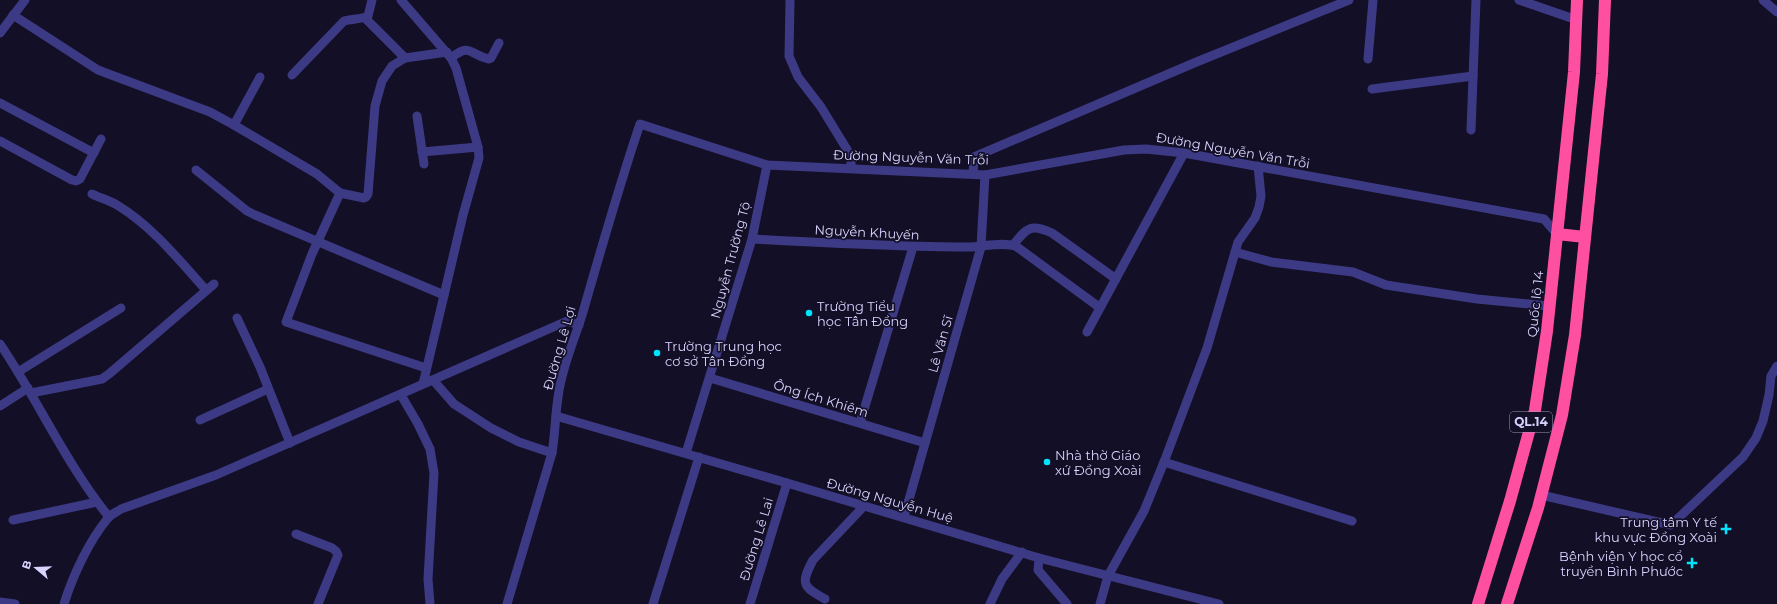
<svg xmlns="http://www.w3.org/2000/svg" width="1777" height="604" font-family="Montserrat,sans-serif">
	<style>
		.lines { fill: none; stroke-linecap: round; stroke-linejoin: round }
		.minor { stroke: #3d3a85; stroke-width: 9 }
		.highway { stroke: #ff4fa3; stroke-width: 12 }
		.poi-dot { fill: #00e5ff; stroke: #130f26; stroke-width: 1.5 }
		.labels { text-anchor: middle; stroke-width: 3.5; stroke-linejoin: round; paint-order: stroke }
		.shield { fill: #130f26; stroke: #9e99be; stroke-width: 1 }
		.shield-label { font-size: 12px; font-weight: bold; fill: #d9d4ff }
		.street-label { font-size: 13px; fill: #d9d4ff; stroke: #130f26 }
		.poi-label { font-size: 13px; fill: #d9d4ff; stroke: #130f26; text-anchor: start }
	</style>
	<rect width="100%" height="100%" fill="#130f26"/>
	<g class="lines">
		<g class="minor">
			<path d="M401 0 451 58 456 68 478 147 479 158 463 215 423 384"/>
			<path d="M790 0 789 56 798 77 821 107 851 156V168"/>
			<path d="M1519 0 1577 20"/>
			<path d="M1763 0 1777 12"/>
			<path d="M13 15 98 70 210 112 234 125 317 174 340 193 312 254 286 322 426 368"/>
			<path d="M365 18 405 58"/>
			<path d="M0 33 25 0"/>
			<path d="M451 58C471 42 469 55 489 59L491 58 499 43"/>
			<path d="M1368 59 1373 0"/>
			<path d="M292 75 344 21C351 19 363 19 368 16L372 0"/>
			<path d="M1372 89 1473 76"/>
			<path d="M0 103 94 153"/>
			<path d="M417 116 424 164"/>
			<path d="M234 125 260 77"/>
			<path d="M1471 130 1476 0"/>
			<path d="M0 141 72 180 76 181 80 179 101 139"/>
			<path d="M422 152 478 147"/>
			<path d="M196 170 247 211 255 215 444 295"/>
			<path d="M973 174 974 157 1194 63 1349 0"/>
			<path d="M340 193 364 198 366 197 368 194 375 106 382 81 392 66 405 58 447 52"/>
			<path d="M92 194C100 198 109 200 117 205 152 226 179 260 206 290"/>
			<path d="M752 239C824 243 896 247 969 247 982 247 1006 241 1017 247L1099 307"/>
			<path d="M1013 245C1027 228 1030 223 1052 233L1116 279"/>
			<path d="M1235 252 1271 262 1353 272 1386 285 1477 299 1549 306"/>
			<path d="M237 318 260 367 290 443"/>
			<path d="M1087 332 1184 153"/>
			<path d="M0 344C38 400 66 464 109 517"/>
			<path d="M18 372 121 308"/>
			<path d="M710 378 925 443"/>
			<path d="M433 380 454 404 491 428 519 442 552 453"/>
			<path d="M31 393 102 379 109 374 214 284"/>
			<path d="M401 395 418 424 430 449 434 473 428 579 430 604"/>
			<path d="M0 406 28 388"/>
			<path d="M556 416 787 483 1039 558 1219 604"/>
			<path d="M200 420 268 389"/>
			<path d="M860 423 913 247"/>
			<path d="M686 453 752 239 767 165"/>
			<path d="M1164 462 1352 521"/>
			<path d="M1541 495 1671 525 1743 457 1756 438 1763 421 1769 395 1771 376 1777 366"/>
			<path d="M904 517 981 247 985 175"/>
			<path d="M13 520 97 502"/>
			<path d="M296 534 332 548 336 551 338 555 318 604"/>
			<path d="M1039 558 1038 570 1067 604"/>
			<path d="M825 599C803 587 800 584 813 560L864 506"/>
			<path d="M0 602 15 604"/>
			<path d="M64 604C73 575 89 541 108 518 111 514 117 512 121 509L216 475 567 321 579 325"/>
			<path d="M507 604 552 453C556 429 555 405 561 381 566 358 576 335 583 312 601 249 619 186 640 124L767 165 985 175 1124 150 1146 149 1184 153 1544 219 1557 234"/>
			<path d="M653 604 699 457"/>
			<path d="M750 604 787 483"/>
			<path d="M990 604 1002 579 1022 552"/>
			<path d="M1100 604 1108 576 1144 511 1164 462 1207 348 1238 242 1255 218 1259 207 1261 196 1258 166"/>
		</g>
		<g class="highway">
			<path d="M1557 234 1585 237"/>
			<path d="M1478 604 1510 501 1535 410 1547 331 1574 72 1577 0"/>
			<path d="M1507 604 1538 508 1562 415 1575 335 1602 74 1605 0"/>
		</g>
	</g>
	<g class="poi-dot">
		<circle cx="809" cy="313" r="4"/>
		<circle cx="657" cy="353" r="4"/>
		<circle cx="1047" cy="462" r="4"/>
		<path d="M1724 523h4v4h4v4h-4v4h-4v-4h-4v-4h4z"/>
		<path d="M1690 557h4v4h4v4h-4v4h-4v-4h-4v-4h4z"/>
	</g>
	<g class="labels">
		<rect class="shield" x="1510" y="412" width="42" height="20" rx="3"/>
		<g class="shield-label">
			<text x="1531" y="426">QL.14</text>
		</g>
		<g class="street-label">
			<text transform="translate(1233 150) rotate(10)" y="5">Đường Nguyễn Văn Trỗi</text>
			<text transform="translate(911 157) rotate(2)" y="5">Đường Nguyễn Văn Trỗi</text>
			<text transform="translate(867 232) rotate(3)" y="5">Nguyễn Khuyến</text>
			<text transform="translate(730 260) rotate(-75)" y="5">Nguyễn Trường Tộ</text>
			<text transform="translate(1535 304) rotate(-84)" y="5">Quốc lộ 14</text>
			<text transform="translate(940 344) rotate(-74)" y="5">Lê Văn Sĩ</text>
			<text transform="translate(559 348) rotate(-74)" y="5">Đường Lê Lợi</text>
			<text transform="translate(821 398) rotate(17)" y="5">Ông Ích Khiêm</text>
			<text transform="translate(890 500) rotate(16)" y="5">Đường Nguyễn Huệ</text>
			<text transform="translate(756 539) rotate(-73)" y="5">Đường Lê Lai</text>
		</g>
		<g class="poi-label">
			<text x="817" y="311">Trường Tiểu<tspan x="817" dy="15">học Tân Đồng</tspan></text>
			<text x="665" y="351">Trường Trung học<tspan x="665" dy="15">cơ sở Tân Đồng</tspan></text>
			<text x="1055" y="460">Nhà thờ Giáo<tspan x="1055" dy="15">xứ Đồng Xoài</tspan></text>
			<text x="1717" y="527" text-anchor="end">Trung tâm Y tế<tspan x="1717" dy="15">khu vực Đồng Xoài</tspan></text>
			<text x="1683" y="561" text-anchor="end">Bệnh viện Y học cổ<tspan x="1683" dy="15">truyền Bình Phước</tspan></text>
		</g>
	</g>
	<g transform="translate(36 568) rotate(289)" stroke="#130f26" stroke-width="3" paint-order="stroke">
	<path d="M0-3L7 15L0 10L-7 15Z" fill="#d9d4ff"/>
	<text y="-6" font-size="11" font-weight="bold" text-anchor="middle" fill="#d9d4ff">B</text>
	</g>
</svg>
